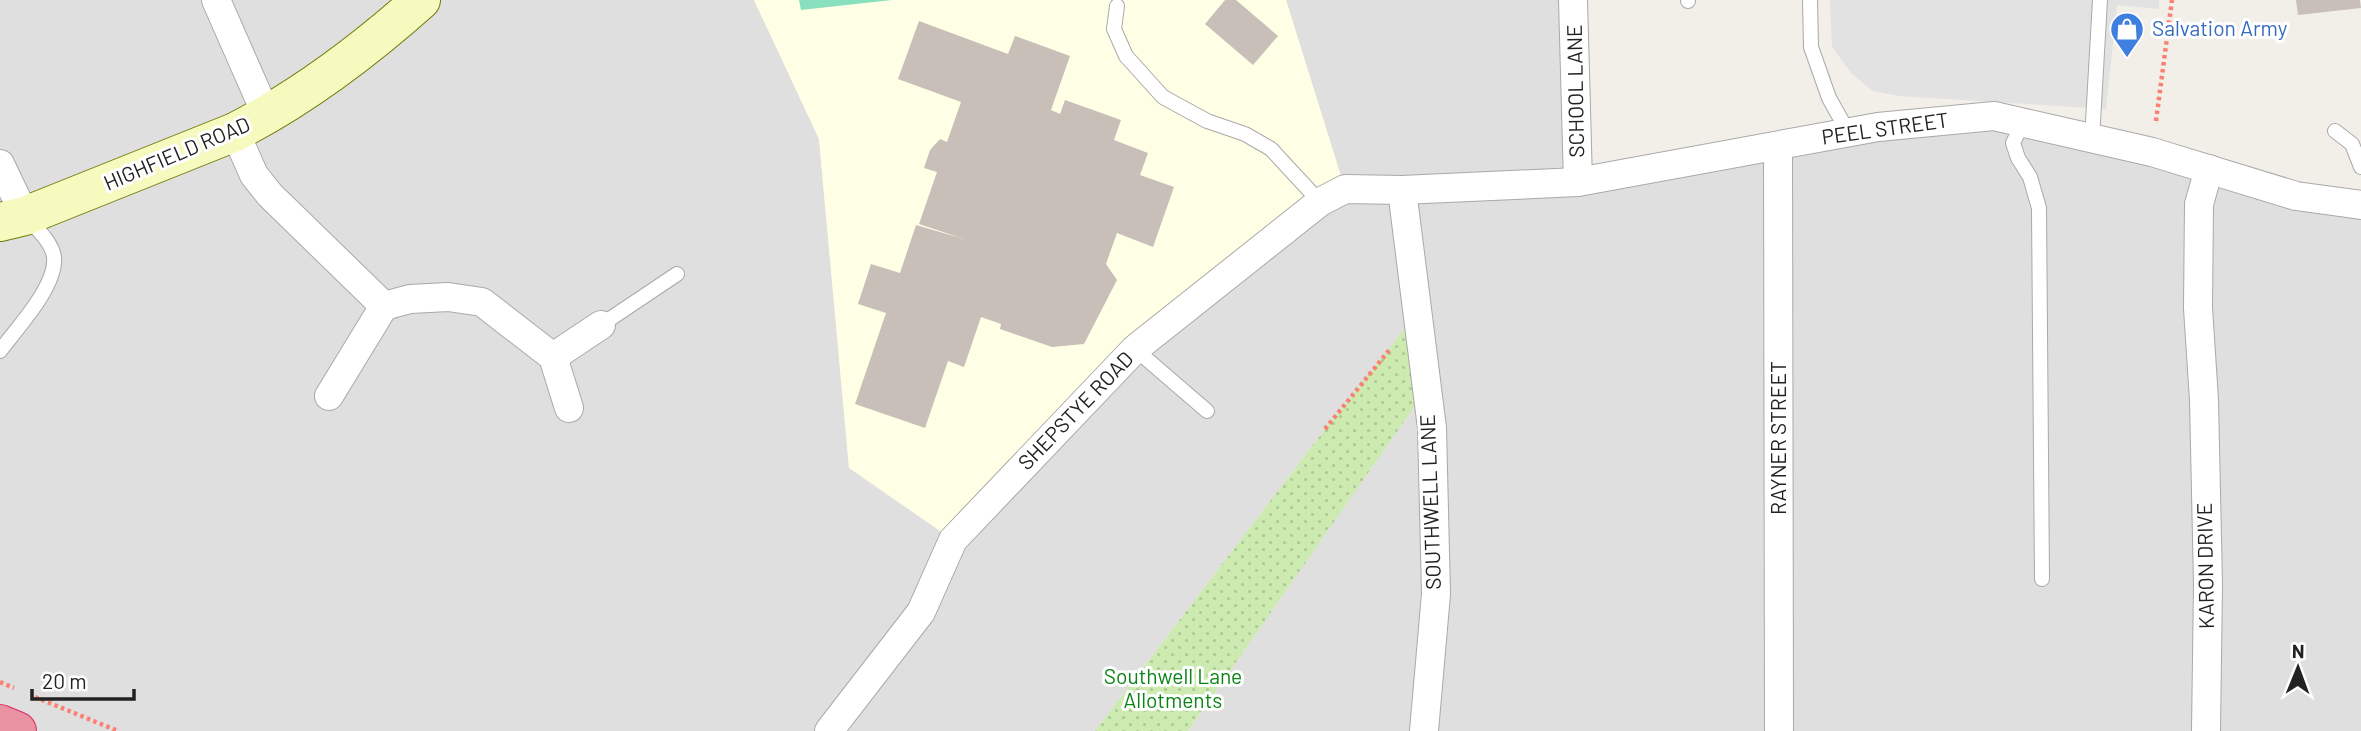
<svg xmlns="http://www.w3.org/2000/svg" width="2361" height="731" font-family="Barlow,sans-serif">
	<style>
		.residential { fill: #e0dfdf }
		.education { fill: #ffffe5 }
		.garden { fill: url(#garden-dots) }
		.pitch { fill: #88e0be }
		.parking { fill: #e2e2e2 }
		.building { fill: #c7bfb8 }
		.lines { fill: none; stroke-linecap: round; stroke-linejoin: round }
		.lane-casing { stroke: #a9a9a9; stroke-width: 16 }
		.street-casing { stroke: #a9a9a9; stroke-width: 30 }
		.secondary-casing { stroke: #707d05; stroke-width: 40 }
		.highway-casing { stroke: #dc2a67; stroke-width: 40 }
		.path { stroke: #fa8072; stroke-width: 4.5; stroke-dasharray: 3.5 3.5; stroke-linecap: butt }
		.lane { stroke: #fff; stroke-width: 14 }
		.street { stroke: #fff; stroke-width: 28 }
		.secondary { stroke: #f7fabf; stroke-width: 38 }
		.highway { stroke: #e892a2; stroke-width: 38 }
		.labels { text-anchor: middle; stroke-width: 6; stroke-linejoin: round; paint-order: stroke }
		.shop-label { font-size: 21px; fill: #366cbe; stroke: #fff; text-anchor: start }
		.street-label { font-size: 21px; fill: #222; stroke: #fff }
		.park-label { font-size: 21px; fill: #0c8416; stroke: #fff }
	</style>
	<defs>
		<pattern id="garden-dots" width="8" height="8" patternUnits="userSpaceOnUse" patternTransform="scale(1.75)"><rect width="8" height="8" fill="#cdebb0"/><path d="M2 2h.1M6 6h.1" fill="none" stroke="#b0c997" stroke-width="1.8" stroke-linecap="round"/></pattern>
	</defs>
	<rect width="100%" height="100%" fill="#f2efe9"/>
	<path class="residential" d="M0 0H754L819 139 849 468 1135 349 1345 189 1286 0H1573L1578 182 1994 116 2361 205V731H1188L1425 390 1325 429 1095 731H17L0 724Z"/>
	<path class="education" d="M754 0H1286L1345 189 1135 349 953 540 849 468 819 139Z"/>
	<path class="garden" d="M1415 316 1426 390 1188 731H1095L1325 429Z"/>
	<path class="pitch" d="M799 0H892L801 10Z"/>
	<path class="parking" d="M1830 0H2159V9L2117 5 2106 109 1899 96 1873 91 1852 74 1832 47Z"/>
	<g class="building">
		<path d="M1225 0H1236L1278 36 1253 65 1205 24Z"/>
		<path d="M2296 0H2360L2361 8 2298 15Z"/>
		<path d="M919 21 1008 54 1015 36 1070 56 1051 110 1060 114 1065 100 1121 120 1114 140 1148 153 1140 175 1174 187 1153 247 1117 233 1106 264 1117 280 1084 344 1052 347 1000 329 1001 324 981 317 964 367 948 361 925 428 855 404 886 313 858 304 871 264 900 273 916 225 964 239 919 224 937 172 924 168 930 150 940 139 947 142 961 102 898 79Z"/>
	</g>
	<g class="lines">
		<g class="lane-casing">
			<g id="lane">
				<path d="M1688 0V1"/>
				<path d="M1810 0 1811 47 1829 98 1848 132"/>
				<path d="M1117 6 1114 29 1126 56 1163 97 1207 121 1245 134 1271 149 1320 202"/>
				<path d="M2023 122 2013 143 2018 158 2030 177 2039 208 2042 579"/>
				<path d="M2335 131 2352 144 2361 167"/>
				<path d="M2092 139 2100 0"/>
				<path d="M601 325 677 274"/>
				<path d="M1135 349 1207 411"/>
				<path d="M0 351C17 328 57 286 54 257 52 242 36 228 26 217"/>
			</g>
		</g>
		<g class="street-casing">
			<g id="street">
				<path d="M216 0 267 116"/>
				<path d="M1573 0 1578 182"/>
				<path d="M235 132 254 175 270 195 384 306 410 299 448 297 482 302 553 357 569 408"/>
				<path d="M1778 146 1779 731"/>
				<path d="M0 164 25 216"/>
				<path d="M1402 190 1432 428 1436 594 1424 731"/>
				<path d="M553 357 601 325"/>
				<path d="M329 396 384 306"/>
				<path d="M829 731 921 612 953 540 1135 349 1320 202 1345 189 1402 190 1578 182 1878 127 1994 116 2152 152 2296 196 2361 205"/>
				<path d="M2206 731 2208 584 2204 400 2198 308 2199 204 2209 169"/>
			</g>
		</g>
		<g class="secondary-casing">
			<path id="secondary" d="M0 222 25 216 235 132C303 97 365 50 421 0"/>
		</g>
		<g class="highway-casing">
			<path id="highway" d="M0 724 17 731"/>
		</g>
		<g class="path">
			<path d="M2156 121 2172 0"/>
			<path d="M1325 429 1391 348"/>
			<path d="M0 682 14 688"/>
			<path d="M35 697 118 731"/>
		</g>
		<use href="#lane" class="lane"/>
		<use href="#street" class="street"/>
		<use href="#secondary" class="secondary"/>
		<use href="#highway" class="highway"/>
	</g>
	<defs>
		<g id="shop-pin" transform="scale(1.75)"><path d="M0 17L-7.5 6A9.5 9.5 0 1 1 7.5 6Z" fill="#3f7fe0" stroke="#fff"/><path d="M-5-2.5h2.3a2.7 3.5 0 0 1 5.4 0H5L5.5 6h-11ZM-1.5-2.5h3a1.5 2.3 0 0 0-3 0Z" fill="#fff"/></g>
	</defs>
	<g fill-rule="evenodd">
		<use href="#shop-pin" x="2127" y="29"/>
	</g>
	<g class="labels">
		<g class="shop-label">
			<text x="2152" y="36">Salvation Army</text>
		</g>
		<g class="street-label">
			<text transform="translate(1576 91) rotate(-91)" y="7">SCHOOL LANE</text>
			<text transform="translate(1885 129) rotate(-8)" y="7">PEEL STREET</text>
			<text transform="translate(177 154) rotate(-23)" y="7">HIGHFIELD ROAD</text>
			<text transform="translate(1076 411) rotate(-46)" y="7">SHEPSTYE ROAD</text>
			<text transform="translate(1779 438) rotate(-90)" y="7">RAYNER STREET</text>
			<text transform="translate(1431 502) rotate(-92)" y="7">SOUTHWELL LANE</text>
			<text transform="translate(2206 566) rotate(-91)" y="7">KARON DRIVE</text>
		</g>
		<g class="park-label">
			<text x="1173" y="684">Southwell Lane<tspan x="1173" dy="24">Allotments</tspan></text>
		</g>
	</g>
	<g transform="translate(2298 668) rotate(1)" stroke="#ffffff" stroke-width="5" paint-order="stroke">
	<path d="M0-5L12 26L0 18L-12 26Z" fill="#222222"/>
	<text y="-10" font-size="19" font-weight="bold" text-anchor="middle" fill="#222222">N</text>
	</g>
	<path d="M32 689v10h102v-10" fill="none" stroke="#222222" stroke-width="3.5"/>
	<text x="42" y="689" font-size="21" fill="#222222" stroke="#ffffff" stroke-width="5" paint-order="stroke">20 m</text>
</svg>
